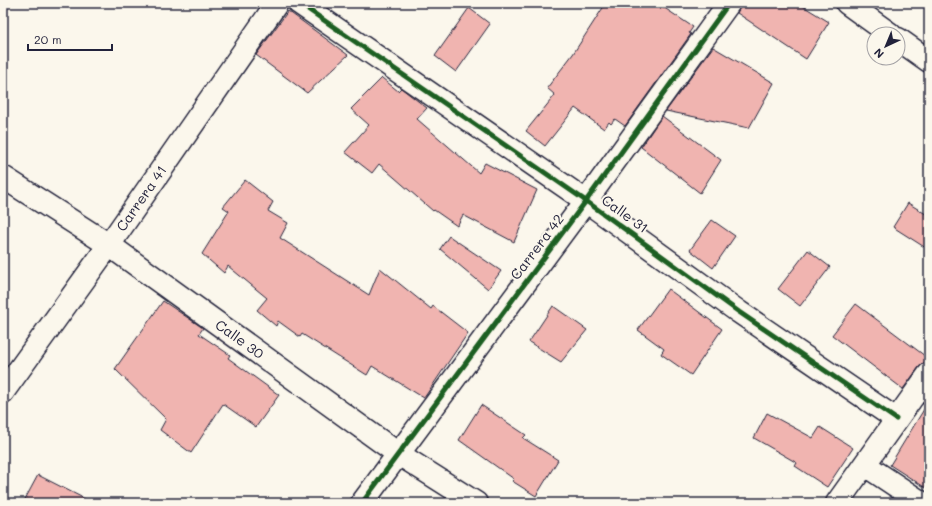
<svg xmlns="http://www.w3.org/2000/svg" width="932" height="506" font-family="Mali,sans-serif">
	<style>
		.building { fill: #f0b4b0; stroke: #22223b }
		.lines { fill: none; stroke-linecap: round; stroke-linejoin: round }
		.street-casing { stroke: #22223b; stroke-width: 25 }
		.street { stroke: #fbf7ec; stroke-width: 22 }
		.cycleway-casing { stroke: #fbf7ec; stroke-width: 8 }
		.cycleway { stroke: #1b5e20; stroke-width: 5 }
		.labels { text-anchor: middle; stroke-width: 4; stroke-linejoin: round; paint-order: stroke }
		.street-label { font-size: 14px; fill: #22223b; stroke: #fbf7ec }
	</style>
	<rect width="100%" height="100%" fill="#fbf7ec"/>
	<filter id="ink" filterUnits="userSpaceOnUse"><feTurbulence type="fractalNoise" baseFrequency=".025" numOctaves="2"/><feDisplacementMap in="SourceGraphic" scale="8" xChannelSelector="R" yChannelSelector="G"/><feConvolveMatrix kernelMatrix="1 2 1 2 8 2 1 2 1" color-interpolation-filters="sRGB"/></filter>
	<g filter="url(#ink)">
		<g class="building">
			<path d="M606 3H657L693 27 689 33 691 34 625 126 615 119 611 124 609 122 604 129 575 108 545 146 526 131 555 95 547 88 573 54Z"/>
			<path d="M741 3H798L829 22 806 59 737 13Z"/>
			<path d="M469 8 490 24 456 72 435 56Z"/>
			<path d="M288 11 348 55 307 93 256 55Z"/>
			<path d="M713 47 774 83 749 128 666 111Z"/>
			<path d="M382 78 398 91 401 88 427 108 417 119 479 173 485 163 537 190 514 242 463 215 457 226 434 210 433 211 379 164 372 173 345 152 369 125 351 109Z"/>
			<path d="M662 116 721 160 700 193 641 147Z"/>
			<path d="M245 180 273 202 268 211 288 223 280 238 369 295 380 268 431 309 433 306 468 333 424 398 372 366 367 375 302 334 300 337 278 321 276 326 257 310 267 298 228 266 224 273 202 254 229 211 223 207Z"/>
			<path d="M908 203 929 216V250L893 227Z"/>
			<path d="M712 220 735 236 713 268 690 250Z"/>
			<path d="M449 236 501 271 488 289 440 249Z"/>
			<path d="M808 250 830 267 800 306 778 289Z"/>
			<path d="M668 289 722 329 691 375 661 354 664 349 638 330Z"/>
			<path d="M163 301 203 328 199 334 230 355 228 358 279 395 256 427 223 404 191 453 160 430 166 419 115 369Z"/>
			<path d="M856 304 929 359V362L923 363 919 367 903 389 832 335Z"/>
			<path d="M553 306 587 330 561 362 529 342Z"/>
			<path d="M929 396V490L890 465 926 406 923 404Z"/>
			<path d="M481 405 526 435 523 438 558 460 536 496 512 481 514 479 459 440Z"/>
			<path d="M767 413 813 438 820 427 853 448 827 487 795 466 797 463 754 438Z"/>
			<path d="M38 475 93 503H23Z"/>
		</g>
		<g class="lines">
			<g class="street-casing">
				<g id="street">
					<path d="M299 3 586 201 739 312 896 419"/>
					<path d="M847 3 890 34"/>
					<path d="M898 39 929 61"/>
					<path id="s1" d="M3 177 109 245 397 453 476 503"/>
					<path id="s2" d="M3 392 109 245 277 3"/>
					<path d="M865 465 922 503"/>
					<path d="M362 503 586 201 729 3"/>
					<path d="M837 503 929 374"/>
				</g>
			</g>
			<use href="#street" class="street"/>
			<g class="cycleway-casing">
				<g id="cycleway">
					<path d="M299 3 586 201 739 312 896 419"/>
					<path d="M362 503 586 201 729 3"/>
				</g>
			</g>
			<use href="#cycleway" class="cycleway"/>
		</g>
	</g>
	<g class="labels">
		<g class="street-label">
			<text dy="5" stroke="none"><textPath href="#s2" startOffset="238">Carrera 41</textPath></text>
			<text transform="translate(625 214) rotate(36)" y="5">Calle 31</text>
			<text transform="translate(537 247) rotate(-53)" y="5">Carrera 42</text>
			<text dy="5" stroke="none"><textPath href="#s1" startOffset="287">Calle 30</textPath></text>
		</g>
	</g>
	<rect width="932" height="506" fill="none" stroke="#fbf7ec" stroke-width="16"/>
	<rect x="8" y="8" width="916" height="490" fill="none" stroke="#22223b" stroke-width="1.5" filter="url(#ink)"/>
	<g transform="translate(886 46) rotate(224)"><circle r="19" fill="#fbf7ec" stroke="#a4a2a5"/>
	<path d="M0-3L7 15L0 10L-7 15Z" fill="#22223b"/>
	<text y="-6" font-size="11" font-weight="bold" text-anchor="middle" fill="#22223b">N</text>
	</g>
	<path d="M28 44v6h84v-6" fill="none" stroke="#22223b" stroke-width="2"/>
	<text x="34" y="44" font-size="12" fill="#22223b" stroke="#fbf7ec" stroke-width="3" paint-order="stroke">20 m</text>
</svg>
